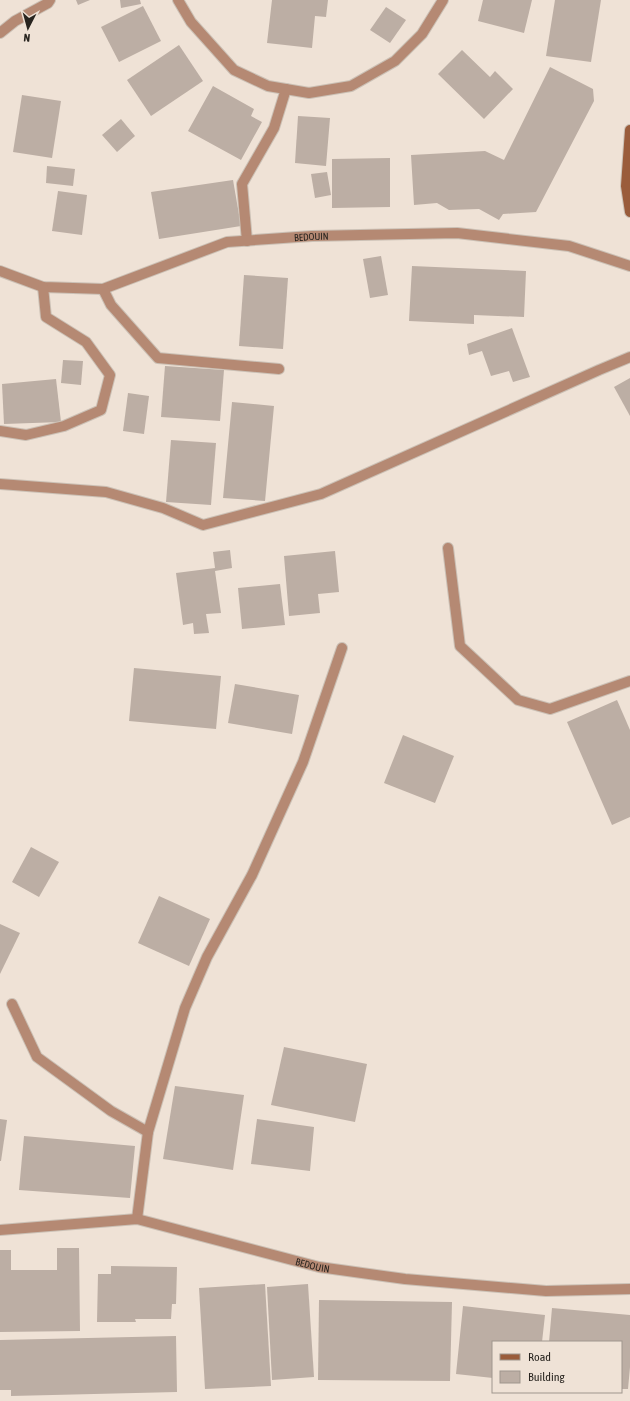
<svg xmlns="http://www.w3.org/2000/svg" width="630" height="1401" font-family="'Asap Condensed',sans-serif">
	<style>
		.building { fill: #bcaea4 }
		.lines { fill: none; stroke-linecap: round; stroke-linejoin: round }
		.service-casing { stroke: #cbc0b5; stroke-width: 12 }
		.minor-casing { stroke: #cbc0b5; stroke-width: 12 }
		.secondary-casing { stroke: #cbc0b5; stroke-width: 12 }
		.service { stroke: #b58973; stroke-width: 10 }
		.minor { stroke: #b58973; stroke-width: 10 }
		.secondary { stroke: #9a5c3b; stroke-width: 10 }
		.labels { text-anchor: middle; stroke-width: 3.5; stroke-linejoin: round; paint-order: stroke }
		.street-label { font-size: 10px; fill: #28241f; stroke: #efe2d6 }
	</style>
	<rect width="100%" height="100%" fill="#efe2d6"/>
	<g class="building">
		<path d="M76 0H90L78 5Z"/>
		<path d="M120 0H140L141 4 121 8Z"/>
		<path d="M272 0H328L326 17 315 16 312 48 267 43Z"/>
		<path d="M483 0H532L524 33 478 21Z"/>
		<path d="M555 0H601L591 62 546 56Z"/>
		<path d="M143 6 161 41 119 62 101 27Z"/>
		<path d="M386 7 406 20 390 43 370 30Z"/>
		<path d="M179 45 203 81 151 116 127 80Z"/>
		<path d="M462 50 490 77 495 71 513 89 484 119 438 74Z"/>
		<path d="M550 67 593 89 594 101 536 212 503 214 499 220 479 209 449 210 437 203 414 205 411 155 485 151 504 160Z"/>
		<path d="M213 86 254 109 251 116 262 122 241 160 188 131Z"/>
		<path d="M22 95 61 101 52 158 13 152Z"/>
		<path d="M298 116 330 118 326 166 295 163Z"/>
		<path d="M121 119 135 136 117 152 102 135Z"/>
		<path d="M390 158V207L332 208V159Z"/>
		<path d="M47 166 75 169 73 186 46 183Z"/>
		<path d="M327 172 331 195 315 198 311 174Z"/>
		<path d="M233 180 241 226 159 239 151 192Z"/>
		<path d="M58 191 87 195 82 235 52 231Z"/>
		<path d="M381 256 388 295 370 298 363 259Z"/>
		<path d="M412 266 526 271 524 317 474 315V324L409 321Z"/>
		<path d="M244 275 288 278 283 349 239 346Z"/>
		<path d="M512 328 530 377 513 382 509 371 491 376 482 351 469 355 467 344Z"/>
		<path d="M63 360 83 361 81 385 61 383Z"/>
		<path d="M165 366 224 370 220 421 161 417Z"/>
		<path d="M630 378V416L614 387Z"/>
		<path d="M56 379 61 422 4 424 2 384Z"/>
		<path d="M128 393 149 396 144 434 123 431Z"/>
		<path d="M232 402 274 406 265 501 223 498Z"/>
		<path d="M171 440 216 443 211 505 166 502Z"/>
		<path d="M230 550 232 568 215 571 221 613 206 614 209 633 194 634 193 623 183 625 176 573 215 568 213 552Z"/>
		<path d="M335 551 339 592 318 594 320 613 289 616 284 556Z"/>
		<path d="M280 584 285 625 242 629 238 588Z"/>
		<path d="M134 668 221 676 216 729 129 721Z"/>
		<path d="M235 684 299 695 292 734 228 723Z"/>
		<path d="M617 700 630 730V817L612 825 567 722Z"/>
		<path d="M403 735 454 756 435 803 384 783Z"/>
		<path d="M31 847 59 862 39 897 12 882Z"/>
		<path d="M159 896 210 919 189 966 138 943Z"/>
		<path d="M0 924 20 933 0 974Z"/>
		<path d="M284 1047 367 1064 355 1122 271 1105Z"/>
		<path d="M175 1086 244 1095 233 1170 163 1159Z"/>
		<path d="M0 1119 7 1120 1 1161H0Z"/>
		<path d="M257 1119 314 1127 310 1171 251 1164Z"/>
		<path d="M24 1136 135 1146 130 1198 19 1190Z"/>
		<path d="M57 1248H79L80 1331 0 1332V1250H11V1270H57Z"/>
		<path d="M111 1266 177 1267 176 1304H172L171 1319H135L136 1322H97L98 1274H111Z"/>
		<path d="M265 1284 271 1386 205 1389 199 1288Z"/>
		<path d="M308 1284 314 1377 272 1380 267 1287Z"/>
		<path d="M319 1300 452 1302 450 1381 318 1380Z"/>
		<path d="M463 1306 545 1315 542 1342H493V1378L456 1374Z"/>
		<path d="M552 1308 630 1315V1367L628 1389H621V1342H549Z"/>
		<path d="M176 1336 177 1392 11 1396V1390H0V1340Z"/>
	</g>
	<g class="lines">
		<g class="service-casing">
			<g id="service">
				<path d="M0 33 15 21 48 3 50 0"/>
				<path d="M247 241 242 184 274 128 286 89"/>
				<path d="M448 548 460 646 518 700 550 709 630 681"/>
				<path d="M12 1004 37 1057 111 1111 148 1132"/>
				<path d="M137 1219 148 1132 185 1008 207 957 252 875 303 762 342 648"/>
			</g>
		</g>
		<g class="minor-casing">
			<g id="minor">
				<path d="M178 0 191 22 234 70 268 86 309 93 351 86 395 61 422 34 443 0"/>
				<path id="s1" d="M0 271 43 287 103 289 227 242 312 236 457 233 569 246 630 266"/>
				<path d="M103 289 111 305 158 358 279 369"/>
				<path d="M0 431 26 435 64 426 101 410 110 375 86 342 46 317 43 287"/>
				<path d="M0 484 106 492 163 508 203 525 321 494 599 370 630 357"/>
				<path id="s2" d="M0 1230 137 1219 319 1267 405 1279 546 1291 630 1289"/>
			</g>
		</g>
		<g class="secondary-casing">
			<path id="secondary" d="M630 130 626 186 630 212"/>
		</g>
		<use href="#service" class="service"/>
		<use href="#minor" class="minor"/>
		<use href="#secondary" class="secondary"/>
	</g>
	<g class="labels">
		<g class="street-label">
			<text dy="4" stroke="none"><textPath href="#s1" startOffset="323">BEDOUIN</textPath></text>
			<text dy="4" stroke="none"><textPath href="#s2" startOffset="319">BEDOUIN</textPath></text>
		</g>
	</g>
	<rect x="492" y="1341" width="130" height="52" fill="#efe2d6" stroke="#9f968d"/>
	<rect x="500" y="1354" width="20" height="6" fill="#9a5c3b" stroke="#9f968d"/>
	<text x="528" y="1361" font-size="12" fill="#28241f">Road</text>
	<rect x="500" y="1371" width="20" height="12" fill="#bcaea4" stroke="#9f968d"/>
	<text x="528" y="1381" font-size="12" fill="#28241f">Building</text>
	<g transform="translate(28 28) rotate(186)" stroke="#efe2d6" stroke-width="3" paint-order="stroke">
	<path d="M0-3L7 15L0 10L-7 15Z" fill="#28241f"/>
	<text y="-6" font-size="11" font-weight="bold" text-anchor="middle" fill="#28241f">N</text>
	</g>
</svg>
